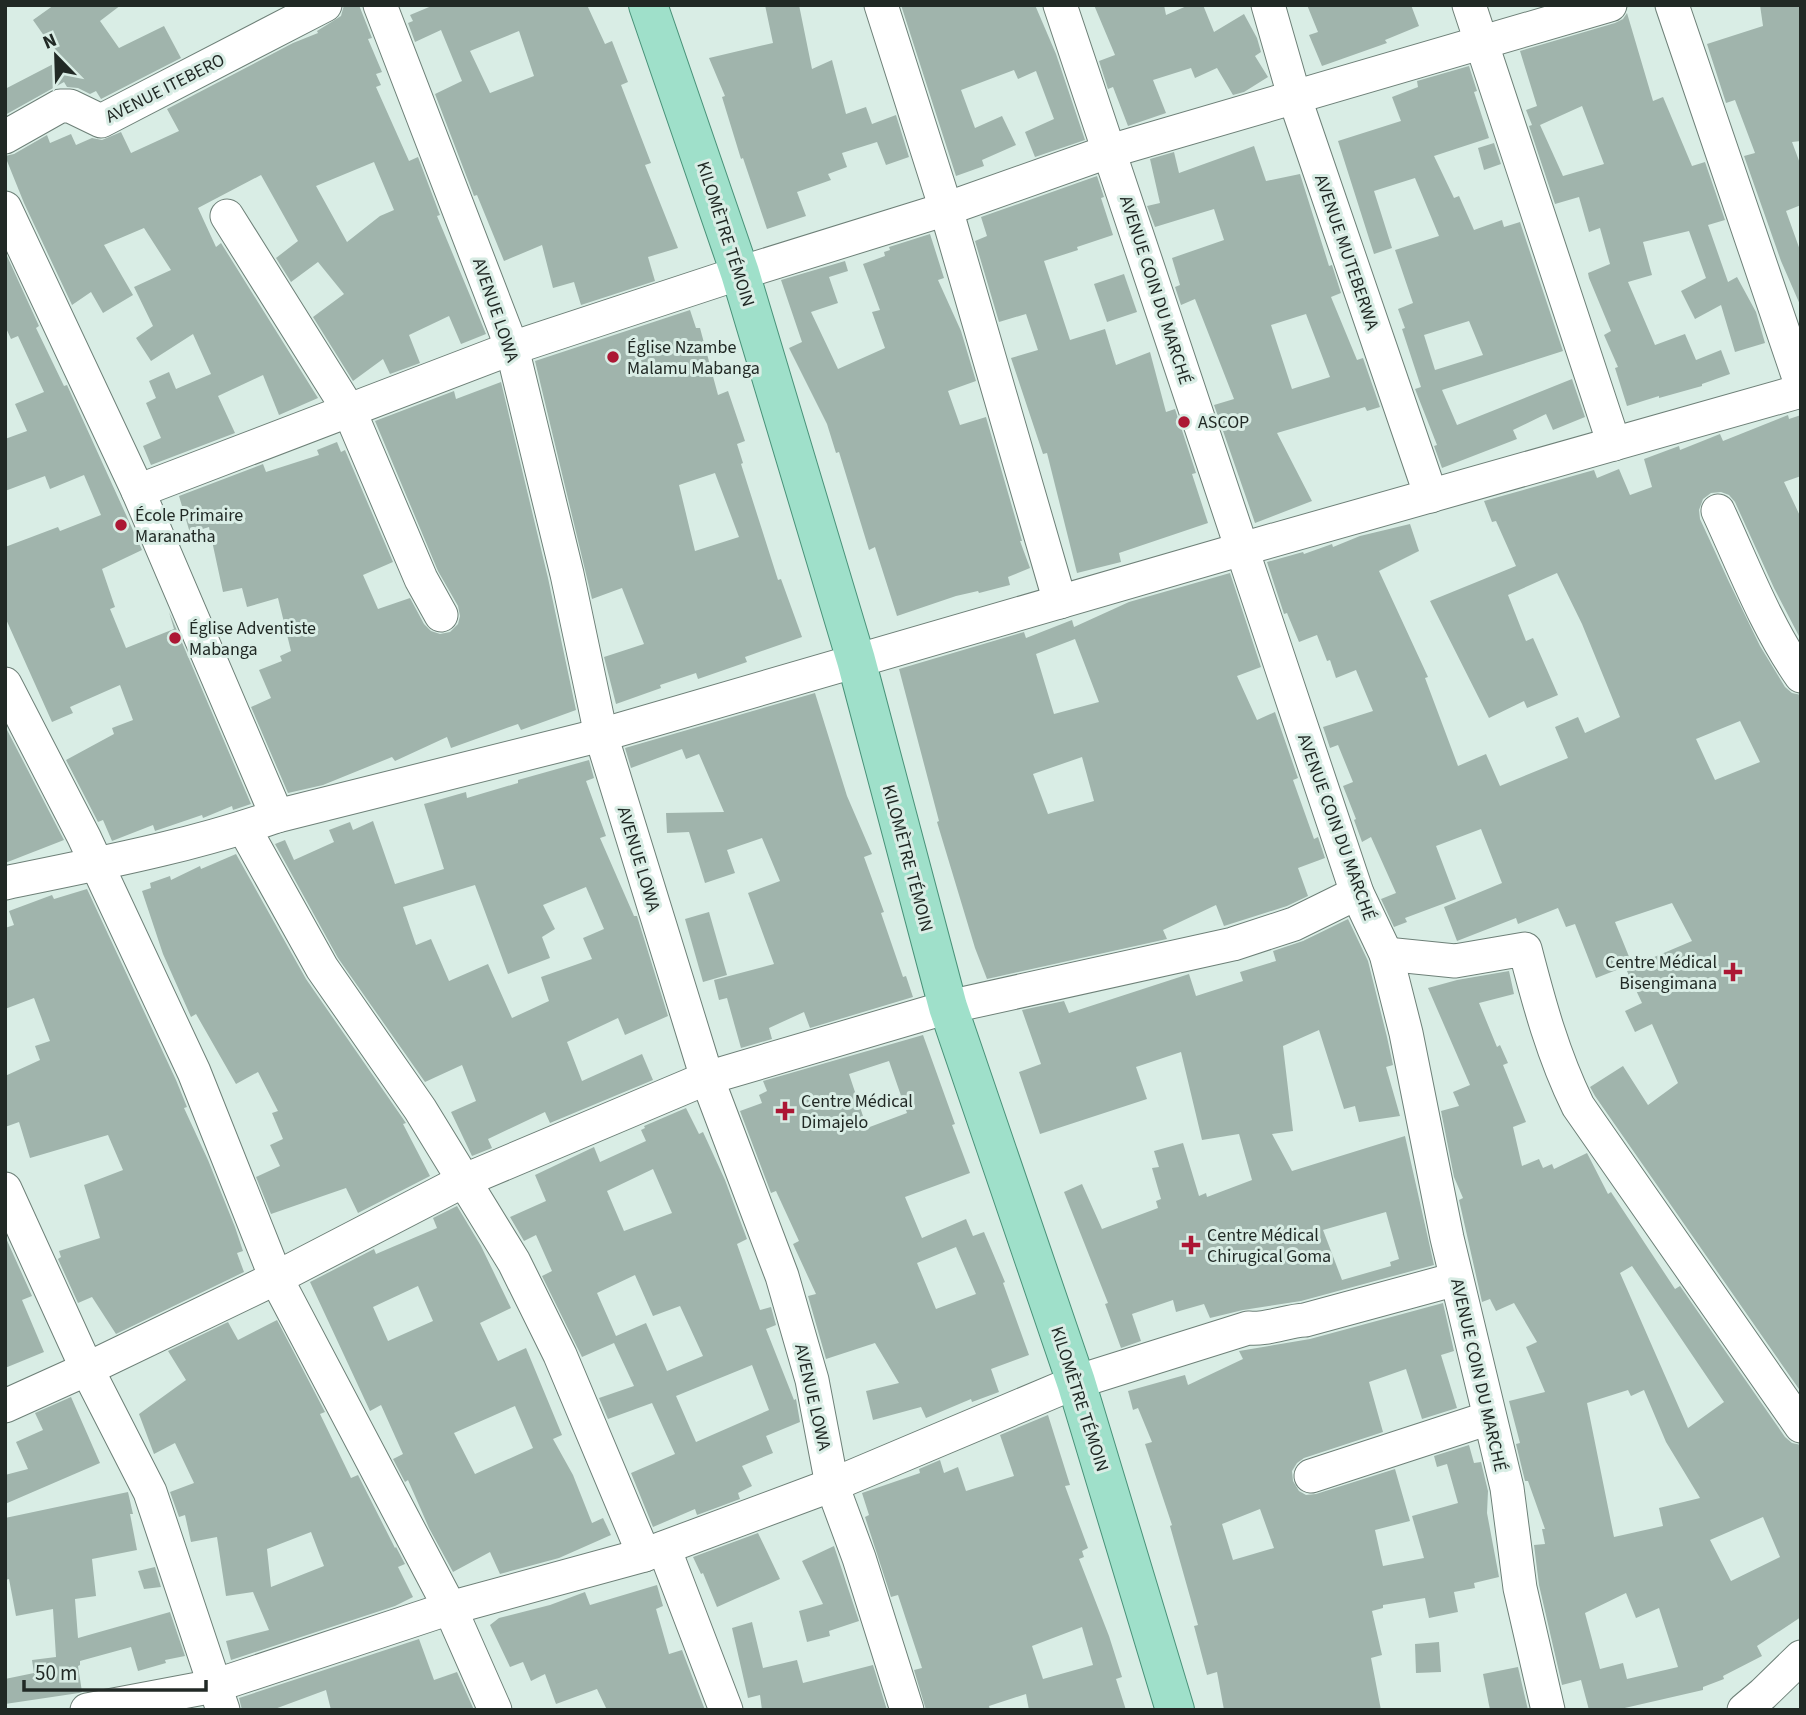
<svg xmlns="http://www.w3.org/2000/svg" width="1806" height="1715" font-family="'Source Sans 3',sans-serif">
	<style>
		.building { fill: #a0b4ac; fill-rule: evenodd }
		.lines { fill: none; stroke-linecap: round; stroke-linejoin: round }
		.minor-casing { stroke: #6e8078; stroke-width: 35 }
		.major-casing { stroke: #499279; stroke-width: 40 }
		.minor { stroke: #fff; stroke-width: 33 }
		.major { stroke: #9fe0ca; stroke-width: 38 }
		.poi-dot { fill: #ac1734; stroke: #d9ede5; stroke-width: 2.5 }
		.labels { text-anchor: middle; stroke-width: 6; stroke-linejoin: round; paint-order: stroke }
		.street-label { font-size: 18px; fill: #212925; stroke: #d9ede5 }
		.poi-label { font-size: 18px; fill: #212925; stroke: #d9ede5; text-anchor: start }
	</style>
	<rect width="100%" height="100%" fill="#d9ede5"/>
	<g class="building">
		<path d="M54 5H121L100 21 119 48 164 26 181 58 101 99 96 91 90 94 78 88 67 87 64 82 5 115V89L61 60 33 20Z"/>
		<path d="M344 5H359L372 38 368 39 382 72 376 74 381 85 376 87 409 161 418 157 440 215 437 216 486 334 461 344 449 316 409 335 420 363 390 374 383 359 353 381 313 317 344 294 318 262 291 282 276 258 298 241 261 175 198 208 216 247 221 243 318 398 279 415 263 375 218 396 235 433 151 465 143 446 161 438 146 403 156 398 149 381 169 372 176 389 211 374 193 334 151 361 136 338 153 326 134 287 171 270 144 228 104 245 133 295 103 313 91 292 72 305 24 203 5 156 14 154 47 135 50 143 71 134 76 145 92 138 102 140 121 132 131 153 179 131 167 109 293 43 318 33 317 31 341 16ZM374 162 394 210 380 216 347 242 316 186Z"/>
		<path d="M434 5H587L605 44 612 41 628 82 621 85 651 163 645 165 678 248 648 257 655 281 581 305 574 282 553 288 542 245 504 261 477 195 474 196 435 94 462 81 441 30 415 42 408 23 413 21 410 15ZM519 31 534 76 490 93 470 51Z"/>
		<path d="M765 5H799L812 69 832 60 846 114 866 107 872 124 896 115 909 157 886 165 877 142 842 153 847 167 828 174 831 180 797 192 806 216 767 229 743 158 741 159 722 97 725 96 709 58 773 43Z"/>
		<path d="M901 5H1035L1056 54 1085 140 1035 157 1025 132 1054 119 1036 71 1018 79 1014 70 961 90 975 128 1002 116 1016 145 982 160 984 166 956 176Z"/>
		<path d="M1094 5H1164L1166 15 1189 5H1203L1214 32 1244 14 1257 38 1261 52 1255 56 1268 77 1244 92 1233 95 1217 68 1195 78 1191 68 1153 80 1166 113 1128 126 1113 87 1108 89 1099 61 1115 55Z"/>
		<path d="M1307 5H1411L1419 26 1385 40 1387 43 1322 66 1309 35 1318 32Z"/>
		<path d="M1760 5H1801V141L1792 142 1801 166V205L1786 211 1801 253V307L1781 261 1744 156 1755 153 1735 100 1726 103 1707 44 1763 26Z"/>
		<path d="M1627 13 1653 101 1663 97 1692 166 1705 162 1725 220 1708 225 1728 282 1737 277 1756 312 1765 343 1735 352 1721 305 1695 319 1681 291 1706 278 1689 231 1643 242 1652 275 1628 282 1655 345 1685 334 1696 360 1721 350 1730 374 1702 384V386L1659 398V396L1627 406 1615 368 1618 367 1604 335 1611 331 1589 278 1588 273 1610 264 1600 228 1589 232 1579 197 1555 204 1529 126 1532 125 1526 110 1537 106 1520 51 1615 23 1623 19ZM1582 106 1604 164 1563 176 1540 125Z"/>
		<path d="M1469 66 1477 91 1474 92 1489 138 1434 156 1454 198 1459 196 1474 230 1502 220 1504 227 1520 222 1563 351 1442 390 1457 425 1572 379 1585 417 1553 430 1546 414 1513 430 1517 439 1442 468 1434 446 1437 445 1415 389 1421 387 1402 329 1405 328 1398 309 1413 303 1395 250 1439 236 1415 178 1374 191 1392 248 1374 254 1338 141 1401 121 1392 97 1418 87 1417 81ZM1469 321 1483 355 1435 370 1424 335Z"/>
		<path d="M1494 143 1501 164 1484 170 1478 148Z"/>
		<path d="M1254 146 1266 181 1300 174 1329 266 1332 265 1341 293 1331 297 1357 360 1363 358 1380 407 1367 411 1365 407 1277 433 1312 501 1255 523 1214 405 1234 399 1195 299 1181 305 1175 287 1180 285 1172 258 1224 240 1214 209 1155 227 1147 206 1160 203 1150 159 1174 152 1179 173ZM1306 314 1330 377 1292 389 1271 325Z"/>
		<path d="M1097 176 1104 197 1101 198 1113 235 1077 247 1078 250 1044 261 1070 340 1105 329 1116 365 1150 352 1166 412 1175 409 1196 473 1192 474 1208 523 1119 553 1121 562 1077 573 1047 453 1043 454 1011 358 1038 350 1026 314 999 322 975 241 987 236 981 217Z"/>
		<path d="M930 234 944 278 938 280 961 331 976 381 948 391 960 425 986 417 1022 541H1020L1030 568 1008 577 1010 585 979 593 978 591 956 596 897 616 875 547 869 550 839 452 836 453 827 424 789 348 802 342 781 280 845 261 848 271 829 277 838 303 811 312 838 369 885 348 872 312 880 310 863 264 885 256 884 252 890 250 889 247Z"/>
		<path d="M7 256 39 326 36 328 64 386 67 385 142 550 102 569 115 607 110 609 126 648 174 629 169 612 251 804 233 810 232 806 203 818 202 815 155 831 153 825 112 841 103 820 98 822 66 760 114 734 112 728 133 720 120 685 70 707 73 713 52 722 5 617V547L58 527 60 531 101 515 84 475 50 489 45 476 5 491V439L27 431 15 404 44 392 18 336 11 339 5 326Z"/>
		<path d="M1124 274 1137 312 1107 322 1094 284Z"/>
		<path d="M690 310 696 328H700L718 395 728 391 745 441 737 444 743 463 741 464 778 580 781 579 802 637 745 657 747 662 698 679 696 673 660 685 661 688 616 704 604 657 644 644 622 588 592 599 535 361ZM715 473 739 537 695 551 679 485Z"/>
		<path d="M501 382 548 578 576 710 521 730 518 724 451 748 447 737 395 761 392 757 323 785 288 793 251 707 271 698 259 670 282 661 280 656 291 651 278 598 247 607 242 588 223 592 209 527 190 533 179 496 263 464 266 472 319 455 317 450 337 442 341 452 345 450 393 562 363 575 378 609 410 598 424 624 431 631 440 634 450 632 458 624 460 616 458 606 438 571 375 421 454 391 456 399Z"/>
		<path d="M1788 415 1789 419 1801 415V476L1784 482 1801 518V640L1774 588 1735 502 1729 495 1721 492 1711 493 1703 499 1699 510 1700 519 1729 582 1760 646 1785 687 1792 693 1801 695V1392L1595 1096 1590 1087 1623 1066 1648 1105 1678 1083 1652 1024 1635 1032 1625 1011 1642 1003 1626 969 1692 941 1672 903 1615 922 1632 964 1596 978 1575 924 1566 927 1558 908 1518 924 1516 918 1457 941 1444 907 1502 883 1481 829 1436 846 1456 899 1405 918 1407 922 1394 927 1381 899 1396 893 1371 837 1362 842 1354 820 1356 819 1343 786 1353 782 1338 745 1330 748 1323 727 1373 711 1356 670 1336 678 1330 660 1327 661 1317 635 1299 642 1287 613 1284 614 1267 562 1303 552 1304 554 1332 544 1333 547 1360 536 1410 524 1419 551 1379 571 1428 677 1425 678 1458 766 1486 754 1500 786 1568 758 1555 727 1578 717 1585 733 1620 717 1582 624 1557 573 1508 595 1526 641 1533 638 1558 695 1527 708 1524 701 1489 718 1430 601 1516 566 1496 521 1492 522 1484 501 1594 470 1597 478 1619 469 1630 495 1652 487 1644 459 1679 446 1680 450 1720 434 1723 441ZM1740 721 1760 762 1715 780 1696 739Z"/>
		<path d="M1230 573 1261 667 1237 676 1257 720 1275 712 1298 778 1293 780 1314 839 1318 837 1325 858 1298 868 1308 896 1287 906 1224 926 1216 905 1163 930 1167 939 987 979 975 948 937 822 939 821 899 669 1024 632 1026 638 1072 620 1074 627 1129 602ZM1075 639 1099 702 1054 714 1036 654ZM1082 757 1094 801 1048 814 1033 774Z"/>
		<path d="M815 693 847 796 872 854 864 857 884 912 881 913 903 977 906 976 913 997 810 1028 804 1012 769 1028 772 1039 741 1048 727 998 719 1000 714 980 774 964 748 893 780 881 762 838 727 850 735 873 705 883 689 832 667 833 666 813 724 812 699 754 686 759 682 749 631 768 625 748Z"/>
		<path d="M5 726 64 840 5 863Z"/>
		<path d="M589 760 594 778 586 781 606 836 600 838 634 916H637L668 1016 625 1035 618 1018 567 1042 582 1081 642 1054 653 1080 550 1123 545 1112 488 1139 492 1148 472 1156 451 1112 476 1101 462 1065 425 1082 338 958 275 844 285 840 294 860 334 842 329 830 350 822 353 830 373 821 395 884 444 869 424 804 466 792 467 798 518 783V780ZM475 885 508 974 550 958 542 937 555 929 543 905 586 887 604 929 583 938 592 959 541 977 549 1001 512 1018 488 964 449 981 431 939 416 945 403 907Z"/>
		<path d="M236 854 306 979 406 1123 403 1124 430 1176 358 1213 346 1188 271 1214 256 1177 280 1166 270 1145 283 1139 272 1113 278 1111 258 1072 236 1084 196 1014 191 1017 163 954 142 891 151 888 150 883 170 876 171 880 200 866 201 869Z"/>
		<path d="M87 889 176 1080 187 1107 184 1108 208 1160 235 1227 243 1251 237 1253 244 1272 116 1334 92 1297 78 1303 58 1259 61 1257 59 1251 100 1238 84 1185 123 1170 108 1135 30 1158 19 1122 5 1127V1076L40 1060 35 1046 50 1041 34 998 5 1009V928L14 925 9 911 52 895 54 899Z"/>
		<path d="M709 912 727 975 703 982 685 919Z"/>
		<path d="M1348 919 1368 961 1387 1037 1393 1065 1386 1067 1400 1116 1359 1122 1355 1106 1344 1109 1319 1030 1283 1046 1293 1131 1272 1134 1292 1171 1405 1136 1434 1265 1301 1301 1243 1310 1210 1318 1204 1304 1176 1312 1173 1300 1132 1314 1141 1341 1121 1348 1105 1304 1108 1303 1064 1192 1082 1184 1102 1229 1158 1208 1156 1201 1161 1199 1152 1168 1159 1167 1154 1151 1183 1143 1199 1196 1206 1193 1207 1197 1252 1180 1239 1134 1202 1140 1181 1052 1136 1067 1147 1099 1040 1134 1019 1072 1041 1064 1022 1010 1064 1001 1069 1013 1189 974 1196 996 1243 981 1240 972 1276 961 1273 951 1303 941ZM1386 1212 1399 1259 1390 1262 1391 1266 1342 1280 1323 1230Z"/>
		<path d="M1509 971 1514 994 1479 1003 1497 1047 1500 1045 1508 1063 1503 1065 1526 1122 1513 1127 1522 1166 1539 1159 1543 1168 1552 1164 1554 1169 1587 1153 1608 1194 1611 1192 1675 1289 1680 1286 1785 1437 1792 1443 1801 1445V1617L1757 1646 1762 1656 1723 1676 1724 1679 1703 1687V1690L1616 1710H1589L1581 1680 1562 1685 1539 1585 1534 1545 1545 1544 1542 1529H1545L1528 1481H1525L1516 1444 1520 1443 1509 1401 1545 1392 1526 1347 1537 1342 1514 1303 1496 1311 1490 1299 1482 1302 1459 1200 1463 1198 1454 1177 1441 1111 1459 1106 1453 1092 1470 1085 1428 988 1457 980ZM1632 1266 1724 1402 1688 1428 1620 1273ZM1628 1390 1631 1396 1644 1390 1666 1442 1700 1498 1659 1508 1663 1526 1614 1537 1587 1403ZM1763 1517 1780 1557 1731 1581 1710 1540ZM1626 1593 1636 1618 1659 1608 1678 1667 1627 1679 1623 1663 1600 1669 1585 1613Z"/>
		<path d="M923 1035 955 1124 952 1125 970 1173 905 1197 922 1238 966 1219 973 1236 984 1232 1005 1282 1003 1283 1029 1355 991 1369 999 1392 972 1402 971 1399 926 1418 921 1407 873 1420 866 1391 899 1383 875 1343 826 1359 808 1296 816 1294 793 1244 799 1241 776 1191 771 1193 740 1111 762 1103 759 1095 767 1091 763 1081ZM889 1061 907 1113 867 1128 849 1074ZM956 1247 976 1294 936 1309 917 1263Z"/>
		<path d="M686 1108 699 1134 703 1132 725 1180 747 1239 737 1244 760 1310 771 1307 776 1325 766 1329 794 1400 796 1399 800 1422 766 1436 773 1453 742 1466 752 1486 738 1493 740 1499 697 1515 695 1509 653 1527 631 1473 675 1454 652 1403 608 1419 599 1398 634 1386 614 1343 582 1357 542 1276 552 1271 536 1235 524 1241 510 1217 546 1201 535 1175 594 1147 600 1162 646 1141 641 1130 645 1128 644 1126ZM653 1169 672 1213 624 1231 607 1191ZM635 1275 653 1316 680 1306 703 1356 667 1371 646 1323 616 1336 597 1293ZM752 1365 769 1410 696 1442 676 1396Z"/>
		<path d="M457 1206 481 1246 511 1308 480 1323 498 1361 526 1348 562 1435 553 1439 573 1475 592 1523 603 1518 611 1535 559 1558 500 1574 490 1552 453 1572 429 1528 408 1480 405 1482 393 1459 403 1454 381 1405 370 1411 310 1282 374 1249 376 1254 437 1228 433 1218ZM418 1286 433 1321 388 1341 373 1307ZM515 1406 533 1448 475 1474 454 1433Z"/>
		<path d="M5 1236 32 1296 22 1300 44 1352 5 1368Z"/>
		<path d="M1443 1303 1454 1351 1441 1355 1457 1408 1422 1419 1406 1369 1369 1382 1383 1432 1304 1458 1297 1463 1292 1471 1293 1481 1299 1491 1306 1495 1316 1494 1395 1469 1410 1521 1375 1530 1383 1566 1424 1558 1412 1516 1458 1503 1447 1464 1437 1467 1434 1456 1469 1445 1474 1463 1481 1462 1488 1491 1487 1513 1499 1577 1474 1583 1475 1588 1454 1592 1458 1612 1429 1618 1425 1598 1383 1605V1608L1372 1611 1382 1655 1371 1658 1381 1710H1224L1217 1672 1207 1675 1194 1626 1198 1625 1170 1526 1172 1525 1145 1444 1152 1442 1138 1408 1133 1410 1128 1391 1185 1375 1188 1385 1243 1359 1239 1351 1310 1339ZM1260 1509 1274 1548 1233 1560 1222 1524Z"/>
		<path d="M277 1320 325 1412 320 1414 351 1478 358 1475 395 1548 396 1547 405 1564 398 1567 413 1597 395 1606 231 1660 226 1641 269 1630 253 1592 226 1596 217 1537 191 1542 185 1515 179 1517 170 1492 194 1483 175 1443 154 1454 139 1414 186 1380 168 1351 228 1322 238 1340ZM311 1532 324 1566 271 1587 267 1549Z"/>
		<path d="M71 1397 100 1463 5 1504V1475L28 1469 16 1442 43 1430 35 1413Z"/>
		<path d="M1048 1415 1070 1485 1065 1486 1088 1548 1082 1551 1084 1557 1079 1559 1109 1636 1122 1677 1116 1679 1126 1710H1029L1026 1694 989 1706 990 1710H926L914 1670 922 1668 898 1595 891 1597 865 1517 869 1515 862 1493 920 1473 919 1469 940 1460 944 1473 958 1467 966 1491 1014 1476 1000 1435ZM1082 1627 1093 1665 1043 1679 1032 1646Z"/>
		<path d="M128 1492 133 1514H130L137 1550 92 1559 96 1596 75 1599 78 1638 170 1612 185 1656 165 1660 166 1663 138 1671 131 1647 80 1661V1665L78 1666 82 1692 79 1693 5 1704V1679L34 1673 32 1660 56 1657 53 1609 16 1616 9 1579 5 1580V1518Z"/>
		<path d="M758 1533 780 1579 717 1607 703 1573 701 1574 693 1557Z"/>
		<path d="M834 1546 859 1621 829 1631 830 1636 807 1642 799 1611 823 1604 802 1561Z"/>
		<path d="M155 1567 161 1587 144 1589 138 1571Z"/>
		<path d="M657 1585 663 1606 656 1609 669 1654 682 1650 705 1710H607L597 1689 556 1704 545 1674 531 1681 523 1662 510 1667 490 1625 499 1618 550 1605 585 1592 590 1605Z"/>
		<path d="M752 1622 763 1668 797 1660 803 1683 873 1665 887 1710H762L760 1695 748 1698 732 1628Z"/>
		<path d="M419 1639 434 1680 457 1672 474 1710H331L326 1690 272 1710H242L239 1698Z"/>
		<path d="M1439 1642 1441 1672 1416 1673 1415 1644Z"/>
		<path d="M1518 1667 1528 1710H1490L1483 1674Z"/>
	</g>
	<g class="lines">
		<g class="minor-casing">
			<g id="minor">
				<path d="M380 5 512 348 567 574 601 735 707 1078 782 1276 812 1380 832 1485 859 1558 907 1710"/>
				<path d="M881 5 946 209 1060 602"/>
				<path d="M1060 5 1357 893 1386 954 1406 1033 1447 1238 1507 1488 1520 1588 1548 1710"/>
				<path d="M1268 5 1295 99 1431 496"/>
				<path d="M1469 5 1614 444"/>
				<path d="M1672 5 1801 384"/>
				<path d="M5 137 60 106H70L101 121 325 5"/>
				<path d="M5 208 138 491 277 816"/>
				<path d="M227 216 350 412 421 579 441 615"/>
				<path d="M138 491 512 348 740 273 946 209 1110 151 1610 5"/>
				<path d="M1718 511C1744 567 1766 626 1801 676"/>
				<path d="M5 684 84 837 194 1072 276 1278 450 1608 495 1710"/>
				<path d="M244 828 322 968 420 1109 514 1262 560 1355 644 1555"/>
				<path d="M5 883C96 864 189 847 277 816L601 735 1242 549 1801 391"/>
				<path d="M1386 954 1455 961 1525 949C1539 1003 1553 1055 1578 1106L1801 1426"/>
				<path d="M5 1189 87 1369 150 1492 223 1710"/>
				<path d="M5 1406 87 1369 276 1278 463 1181 707 1078 948 1007 1233 944 1294 924 1357 893"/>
				<path d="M1311 1476 1489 1418"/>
				<path d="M664 1548 726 1710"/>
				<path d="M87 1710 214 1686 450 1608 644 1555 832 1485 1076 1382 1248 1328C1267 1330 1286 1321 1305 1320L1456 1279"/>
				<path d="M1744 1710 1763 1694 1801 1657"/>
			</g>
		</g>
		<g class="major-casing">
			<path id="major" d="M648 5 740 273 856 660 948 1007 1076 1382 1175 1710"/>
		</g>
		<use href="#minor" class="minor"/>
		<use href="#major" class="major"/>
	</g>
	<g class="poi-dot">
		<circle cx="613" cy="357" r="7"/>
		<circle cx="1184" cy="422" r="7"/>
		<circle cx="121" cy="525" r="7"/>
		<circle cx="175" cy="638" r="7"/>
		<path d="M1729.5 961.5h7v7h7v7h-7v7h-7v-7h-7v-7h7z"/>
		<path d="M781.5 1100.5h7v7h7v7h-7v7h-7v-7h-7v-7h7z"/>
		<path d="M1187.5 1234.5h7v7h7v7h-7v7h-7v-7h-7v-7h7z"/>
	</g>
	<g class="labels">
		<g class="street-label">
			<text transform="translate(165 88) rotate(-27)" y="6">AVENUE ITEBERO</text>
			<text transform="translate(726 234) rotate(72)" y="6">KILOMÈTRE TÉMOIN</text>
			<text transform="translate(1347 252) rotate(71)" y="6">AVENUE MUTEBERWA</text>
			<text transform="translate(1156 290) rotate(72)" y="6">AVENUE COIN DU MARCHÉ</text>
			<text transform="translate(496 310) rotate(71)" y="6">AVENUE LOWA</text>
			<text transform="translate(1337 827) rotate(70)" y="6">AVENUE COIN DU MARCHÉ</text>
			<text transform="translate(908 858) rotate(75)" y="6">KILOMÈTRE TÉMOIN</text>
			<text transform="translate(639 859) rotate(73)" y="6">AVENUE LOWA</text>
			<text transform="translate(1479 1375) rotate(77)" y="6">AVENUE COIN DU MARCHÉ</text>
			<text transform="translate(813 1397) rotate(77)" y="6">AVENUE LOWA</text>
			<text transform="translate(1080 1399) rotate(72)" y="6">KILOMÈTRE TÉMOIN</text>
		</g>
		<g class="poi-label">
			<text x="627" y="353">Église Nzambe<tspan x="627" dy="21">Malamu Mabanga</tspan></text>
			<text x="1198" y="428">ASCOP</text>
			<text x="135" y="521">École Primaire<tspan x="135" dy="21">Maranatha</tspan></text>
			<text x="189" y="634">Église Adventiste<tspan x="189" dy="21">Mabanga</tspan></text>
			<text x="1717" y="968" text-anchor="end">Centre Médical<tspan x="1717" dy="21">Bisengimana</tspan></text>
			<text x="801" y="1107">Centre Médical<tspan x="801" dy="21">Dimajelo</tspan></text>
			<text x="1207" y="1241">Centre Médical<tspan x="1207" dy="21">Chirugical Goma</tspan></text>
		</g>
	</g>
	<rect width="1806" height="1715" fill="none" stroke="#212925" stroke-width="14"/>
	<g transform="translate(56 56) rotate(337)" stroke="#d9ede5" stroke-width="5" paint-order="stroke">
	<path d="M0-5L12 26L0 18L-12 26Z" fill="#212925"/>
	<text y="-10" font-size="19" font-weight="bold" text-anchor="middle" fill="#212925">N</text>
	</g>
	<path d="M24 1680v10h182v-10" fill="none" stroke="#212925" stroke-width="3.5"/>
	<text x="35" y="1680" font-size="21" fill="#212925" stroke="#d9ede5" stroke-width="5" paint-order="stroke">50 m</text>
</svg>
